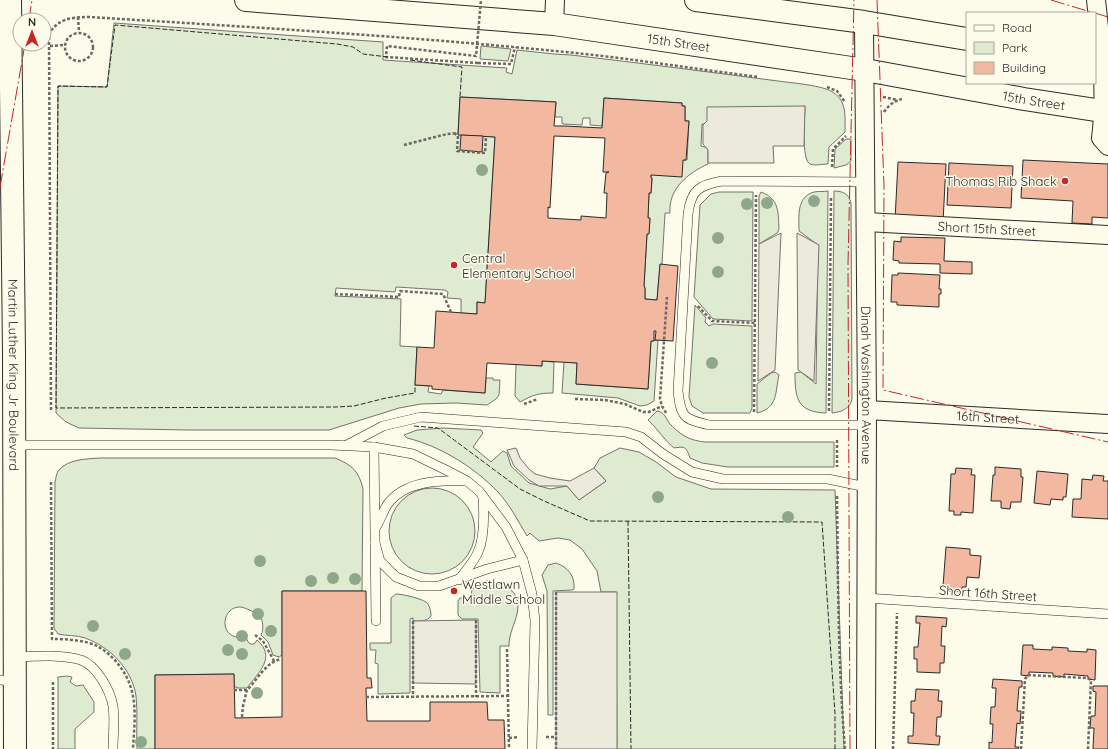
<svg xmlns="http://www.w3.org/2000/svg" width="1108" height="749" font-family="Quicksand,sans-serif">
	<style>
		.green { fill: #deebd1; stroke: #74746e }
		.parking { fill: #eceadb; stroke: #74746e }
		.building { fill: #f2b8a0; stroke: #2b2b2b; fill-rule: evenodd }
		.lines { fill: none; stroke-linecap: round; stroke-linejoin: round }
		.lane-casing { stroke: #2b2b2b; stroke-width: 10 }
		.street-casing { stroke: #2b2b2b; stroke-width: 20 }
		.secondary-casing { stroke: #2b2b2b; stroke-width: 24 }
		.primary-casing { stroke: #2b2b2b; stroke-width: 24 }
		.path { stroke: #6a6964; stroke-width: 2.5; stroke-dasharray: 3 2; stroke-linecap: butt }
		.lane { stroke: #fdfbea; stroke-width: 9 }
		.street { stroke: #fdfbea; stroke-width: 18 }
		.secondary { stroke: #fdfbea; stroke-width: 22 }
		.primary { stroke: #fdfbea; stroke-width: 22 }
		.path-bridge { stroke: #6a6964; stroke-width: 2.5; stroke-dasharray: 3 2; stroke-linecap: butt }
		.fence { stroke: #2b2b2b; stroke-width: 1; stroke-dasharray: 5 2; stroke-linecap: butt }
		.power { stroke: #c62828; stroke-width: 1; stroke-dasharray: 14 3 2 3; stroke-linecap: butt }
		.tree { fill: #8ea78a }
		.poi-dot { fill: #c62828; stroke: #fdfbea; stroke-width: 1.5 }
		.labels { text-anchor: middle; stroke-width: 3; stroke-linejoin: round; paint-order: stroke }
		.street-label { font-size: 13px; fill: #2b2b2b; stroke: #fdfbea }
		.poi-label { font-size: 13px; fill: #2b2b2b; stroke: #fdfbea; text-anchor: start }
	</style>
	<rect width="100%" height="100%" fill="#fdfbea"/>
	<g class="green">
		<path d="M114 23 383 42V60L507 68 506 72 512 74 517 50 554 54 571 55C640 63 709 72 778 81 791 83 824 85 834 93 847 102 845 117 845 132L829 147 828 164C823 164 814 166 810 164 801 160 805 116 805 106L707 121 705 124H702L701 146 705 147 708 150V164C688 173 668 189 670 213H665L662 264 660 265 657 300 645 299V288L644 286 647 234 649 233 650 219 648 218 649 193H651L652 179 651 178V175L683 160H687L689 121H685V106H682V103L604 98 602 126 590 125V118H583L582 125 563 124 562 123V117H555L556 102 460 97 458 134 495 137 485 303 477 302V314L461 313V299L447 298 448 292 445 290 396 287 395 292 336 288 335 296 401 299 400 346 417 347 415 385 429 386 428 392 441 394 443 390 485 393 486 378H493V380H500L499 395 496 399 487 405 456 403 421 404 399 408 329 430H188L79 428 66 422 56 413 58 86 107 87Z"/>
		<path d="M481 46 511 49 508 61 480 59Z"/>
		<path d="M846 139H851V161L846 165 834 168 835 149Z"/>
		<path d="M828 191 826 413C797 412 795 398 795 373L801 372 816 384 818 245 799 231C799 217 796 197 814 192 818 191 823 192 828 191Z"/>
		<path d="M834 191C843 191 849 194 851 203L852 399C850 409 841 412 832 413Z"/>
		<path d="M719 192H753V195L752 321 713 319 694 297 700 205 711 194Z"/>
		<path d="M761 192C780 199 778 213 779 230L777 233 759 244V196Z"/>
		<path d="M695 305 706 318 705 322 709 326 713 324 752 326V408L750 413H703L692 406 689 397Z"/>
		<path d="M658 340 654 401 647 405 640 406 618 398 562 393 564 362 577 363 576 384 648 389 651 341Z"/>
		<path d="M542 361 554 362 553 393C538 393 533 395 520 402L515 396 516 364 542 366Z"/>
		<path d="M775 372 779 375C775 393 778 408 757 413V384L771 373Z"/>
		<path d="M657 411C665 412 666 419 670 424 673 427 677 431 680 433 688 439 696 441 705 442H834V467H728L702 463 690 458C686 447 686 446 674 448 664 440 658 429 648 420Z"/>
		<path d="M443 428 481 430 483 433 473 447 491 462 503 451 507 453 511 466 529 483 550 489 567 486 579 500 606 481 594 468 600 458 620 448 639 452 656 462 676 477 711 489 835 490 844 749H617L616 592H601L597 571 582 549 570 540 558 538 539 541 530 533 527 536C518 521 510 505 498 492 474 467 440 446 407 438L404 435 417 430Z"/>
		<path d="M100 458H335C352 465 359 471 363 489L362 591H282V655L279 657 273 655 268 642 261 635C264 629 263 622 260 615 255 613 245 607 240 607 220 607 218 642 246 637L248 642 251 644H254L257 640C277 657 258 673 247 688H237V687H234V674L155 675V749H137C136 732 138 712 136 696 132 669 110 647 85 638 77 635 66 636 58 634L54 628 55 482C56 479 56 473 59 470 68 459 87 459 100 458Z"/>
		<circle cx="432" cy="531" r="43"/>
		<path d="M556 563C568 567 575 576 574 589L572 590 553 591V715H548L547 591 542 575 548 565Z"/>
		<path d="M488 581C512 586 524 595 515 621 512 630 509 636 509 646H500V693L480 692 478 619H462L458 615V601L460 598H468L471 597 472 589 482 582Z"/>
		<path d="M396 594C402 594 425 599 428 604 430 607 431 612 431 616 427 622 419 621 413 621V618L410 619V693L378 694V664L375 663 376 650H370V643H391V598Z"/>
		<path d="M67 676 72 677 70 682 76 686 83 685 94 702V712L75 729V749H58V677Z"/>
	</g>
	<g class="parking">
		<path d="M805 106 804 146H773L774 163H708V150L703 144V125L707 121V107Z"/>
		<path d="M781 233 775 370 758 381 759 244Z"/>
		<path d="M797 233 819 245 814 381 798 370Z"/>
		<path d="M516 448 520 458 529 469 535 474 550 478 570 481 594 468 606 481 579 500 567 486H539L529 480 514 466 507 450Z"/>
		<rect x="556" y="592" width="61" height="157"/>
		<path d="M476 620V684L413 683V621Z"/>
	</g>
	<g class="building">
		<path d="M460 97 556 102 554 126H565L602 128 604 98 682 103V106H685V121H689L686 160H683L682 177 651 175V178H652L651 193H649L648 218H650L649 234H647L644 286 645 288V299L657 300 660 264 678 266 673 341 655 340 656 331H654V341H651L648 389 576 384 577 363 542 361V366L487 363 485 393 432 389V386L415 385 417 347 434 348 436 311 477 314V302L485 303 495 137 458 135ZM554 136 605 138 603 172H609L606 173 604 193H607L606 218 581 216V220L548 218V207L550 208Z"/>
		<path d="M461 135 483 136 482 152 460 150Z"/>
		<path d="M1023 160 1108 164V218L1092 217V224L1072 223 1073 201 1021 198Z"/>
		<path d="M898 162 946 164 943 222 895 220Z"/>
		<path d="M949 163 1013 166 1011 208 947 205Z"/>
		<path d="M901 237 945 238 944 261 972 262V274L940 273V264L899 263V261L893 260 894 241 901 242Z"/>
		<path d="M898 273 940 275 939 289H941V294H939V307L897 305V302H891L892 275H898Z"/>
		<path d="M995 467 1021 469V477H1023L1021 502H1011L1010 509 1001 508V501H991L993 475H995Z"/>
		<path d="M956 468 972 469 971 475H975L973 513 961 512V515H954V511H949L951 474H955Z"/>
		<path d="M1037 471 1068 474 1066 497H1063V500L1051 499 1050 505 1034 503Z"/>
		<path d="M1093 475 1104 476 1103 481H1108V519L1072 517 1073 499H1081L1082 479 1092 480Z"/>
		<path d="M946 547 970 549V555L981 556 979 578 967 577 966 587H962V592L947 591V586H943Z"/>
		<path d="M282 591H366L367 678H371L372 688H366L367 721H430V702H487L488 720H504L505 749H155V675L234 674 235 718 282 717Z"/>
		<path d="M916 616 947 618 946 627 942 626 941 646H945L944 663H940V673L917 672V659H914V647H918L920 623H916Z"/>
		<path d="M1023 645H1033V649L1052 650V647L1068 648V651L1087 652V649L1096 650 1095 680 1088 679V676L1064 674V677L1053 676V673L1029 672V676L1021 675Z"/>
		<path d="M993 679 1022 681V687H1019L1017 711H1021L1020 724 1017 723 1015 747H1019L1018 749H989V742L992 743 993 724H990L991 707H995L996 688H992Z"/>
		<path d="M1093 686H1108V749H1093L1094 728H1090L1091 716H1095L1096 692 1093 691Z"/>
		<path d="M916 689 939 690 938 701H942L941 717H937L936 736H940L939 745 908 743V736H913L914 713H911V701H915Z"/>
	</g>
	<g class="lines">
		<g class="lane-casing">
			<g id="lane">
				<path d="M866 182 722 181C699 185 691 190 688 214L678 391C681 417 683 419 709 425H867"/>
				<path d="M13 445H331L374 447 413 454 446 470 467 481 479 491 506 527 523 560 532 594 535 621 532 749"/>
				<path d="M347 445 383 426 421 417 626 432 641 437 663 454 692 472 723 479H828L866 487"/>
				<path d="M374 447 376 621"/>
				<path d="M376 527C380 520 383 512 387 505 404 481 438 480 464 481"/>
				<path d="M375 543 380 561 396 577 419 586H439L487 569 523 560"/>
				<path d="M459 580C465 571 474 562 478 552 485 537 484 513 483 498"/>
				<path d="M866 598 1108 614"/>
				<path d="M14 657C35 656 61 654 81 660 97 666 110 690 113 706 115 720 113 735 113 749"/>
				<path d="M0 680 14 681"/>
			</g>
		</g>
		<g class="street-casing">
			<g id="street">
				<path d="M1096 0C1101 46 1107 92 1101 138L1108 146"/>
				<path id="s1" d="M864 22 867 410 866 749"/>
				<path d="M554 24 555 0"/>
				<path id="s2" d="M866 222 1108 235"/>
				<path id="s3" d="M867 410 1108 424"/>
			</g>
		</g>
		<g class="secondary-casing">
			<g id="secondary">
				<path id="s4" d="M10 0 14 353 15 749"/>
			</g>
		</g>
		<g class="primary-casing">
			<g id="primary">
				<path id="s5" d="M246 0 554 24 865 70 1024 99 1108 112"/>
				<path d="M696 0 864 22 967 39"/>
				<path d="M1095 60 1108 62"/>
			</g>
		</g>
		<g class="path">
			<path d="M78 17 79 32"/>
			<circle cx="79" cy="47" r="14"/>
			<path d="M50 46 64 45"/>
			<path d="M478 63 511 64 515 47"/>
			<path d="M827 87 837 91 845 102"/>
			<path d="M883 97 898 100"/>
			<path d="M884 112C889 105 894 101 902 99"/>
			<path d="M454 133 458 136 457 151 485 153 486 137"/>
			<path d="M404 145 447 134 458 133"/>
			<path d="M832 167 833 149 846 136"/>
			<path d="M335 294 399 297 400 291 443 294 451 312"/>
			<path d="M698 306 712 321 755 323"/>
			<path d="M575 399 605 400 625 404 643 412H649L662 406"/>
			<path d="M524 404 538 399"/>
			<path d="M51 410 49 34C58 18 73 17 90 17 248 27 407 36 565 52 629 58 694 69 759 77"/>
			<path d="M829 411 831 196"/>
			<path d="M754 412 756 195"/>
			<path d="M666 413 662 406 660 399 667 297"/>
			<path d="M837 440V467"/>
			<path d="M51 482 52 639C66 639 85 640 97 646 113 655 126 671 131 688 137 707 134 730 133 749"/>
			<path d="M837 496C838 580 838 665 845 749"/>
			<path d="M556 592V749"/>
			<path d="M476 620V697"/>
			<path d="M413 621V697"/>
			<path d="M255 635 263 641 274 661"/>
			<path d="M507 649 509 749"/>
			<path d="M53 682V749"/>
			<path d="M234 690H247C258 679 265 663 281 659"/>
			<path d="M366 697 507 696"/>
			<path d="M242 717 243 706 247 690"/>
			<path d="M546 737H556"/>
			<path d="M509 738 519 737"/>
			<path d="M893 749 897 613"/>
			<path d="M1021 749 1025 679 1028 675 1087 678 1091 680 1088 749"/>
		</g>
		<use href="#lane" class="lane"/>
		<use href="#street" class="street"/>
		<use href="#secondary" class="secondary"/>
		<use href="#primary" class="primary"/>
		<path class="path-bridge" d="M478 63 386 57 387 46 476 56 481 0"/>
		<g class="fence">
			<path d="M388 57 363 54 353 47 337 44 115 25 107 87 58 86 56 408 336 407 354 406 386 398 415 393V385"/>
			<path d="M410 60 462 67 460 97"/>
			<path d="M414 426 438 428 520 489 544 501 590 521 822 522 835 714V749"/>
			<path d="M628 521 631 749"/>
		</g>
		<g class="power">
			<path d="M877 0 884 186 883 390 1108 442"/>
			<path d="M1051 0 1094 13"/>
			<path d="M1095 13 1108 17"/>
			<path d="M29 20 32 0"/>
			<path d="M0 187 25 44"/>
			<path d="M850 749 848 264 854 0"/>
		</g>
	</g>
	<g class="tree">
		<circle cx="482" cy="170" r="6"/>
		<circle cx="814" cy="201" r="6"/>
		<circle cx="767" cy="203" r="6"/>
		<circle cx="747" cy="204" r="6"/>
		<circle cx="718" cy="238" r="6"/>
		<circle cx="718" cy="272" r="6"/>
		<circle cx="712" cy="363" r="6"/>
		<circle cx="658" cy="497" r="6"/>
		<circle cx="788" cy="517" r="6"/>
		<circle cx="260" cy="561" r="6"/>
		<circle cx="333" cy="578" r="6"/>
		<circle cx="355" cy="579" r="6"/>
		<circle cx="311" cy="581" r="6"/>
		<circle cx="258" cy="614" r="6"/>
		<circle cx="93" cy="626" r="6"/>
		<circle cx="271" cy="631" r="6"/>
		<circle cx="242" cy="636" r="6"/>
		<circle cx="228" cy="650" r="6"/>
		<circle cx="125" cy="654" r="6"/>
		<circle cx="242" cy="654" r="6"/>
		<circle cx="257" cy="693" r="6"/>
		<circle cx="141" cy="742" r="6"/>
	</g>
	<g class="poi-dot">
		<circle cx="1065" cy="181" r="4"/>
		<circle cx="454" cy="265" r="4"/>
		<circle cx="454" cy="591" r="4"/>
	</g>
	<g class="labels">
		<g class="street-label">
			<text dy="5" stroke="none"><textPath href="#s5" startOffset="435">15th Street</textPath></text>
			<text dy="5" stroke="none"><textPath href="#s5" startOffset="795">15th Street</textPath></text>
			<text dy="5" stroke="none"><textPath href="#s2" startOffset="121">Short 15th Street</textPath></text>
			<text dy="5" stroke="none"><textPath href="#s4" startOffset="375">Martin Luther King Jr Boulevard</textPath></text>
			<text dy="5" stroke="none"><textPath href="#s1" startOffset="363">Dinah Washington Avenue</textPath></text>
			<text dy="5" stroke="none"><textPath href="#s3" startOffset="121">16th Street</textPath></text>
			<text transform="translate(988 593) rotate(4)" y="5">Short 16th Street</text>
		</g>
		<g class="poi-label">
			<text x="1057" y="186" text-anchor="end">Thomas Rib Shack</text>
			<text x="462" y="263">Central<tspan x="462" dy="15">Elementary School</tspan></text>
			<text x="462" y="589">Westlawn<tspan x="462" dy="15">Middle School</tspan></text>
		</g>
	</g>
	<rect x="966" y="12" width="130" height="72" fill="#fdfbea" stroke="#a9a89e"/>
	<rect x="974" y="25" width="20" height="6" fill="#fdfbea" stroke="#a9a89e"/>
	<text x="1002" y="32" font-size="12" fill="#2b2b2b">Road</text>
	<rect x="974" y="42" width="20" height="12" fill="#deebd1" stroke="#a9a89e"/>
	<text x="1002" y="52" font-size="12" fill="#2b2b2b">Park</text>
	<rect x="974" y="62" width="20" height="12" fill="#f2b8a0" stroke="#a9a89e"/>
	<text x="1002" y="72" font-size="12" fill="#2b2b2b">Building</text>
	<g transform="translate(32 32)"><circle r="19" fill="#fdfbea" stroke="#a9a89e"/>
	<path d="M0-3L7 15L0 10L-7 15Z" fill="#c62828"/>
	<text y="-6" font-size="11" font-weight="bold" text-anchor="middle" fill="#2b2b2b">N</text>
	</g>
</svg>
